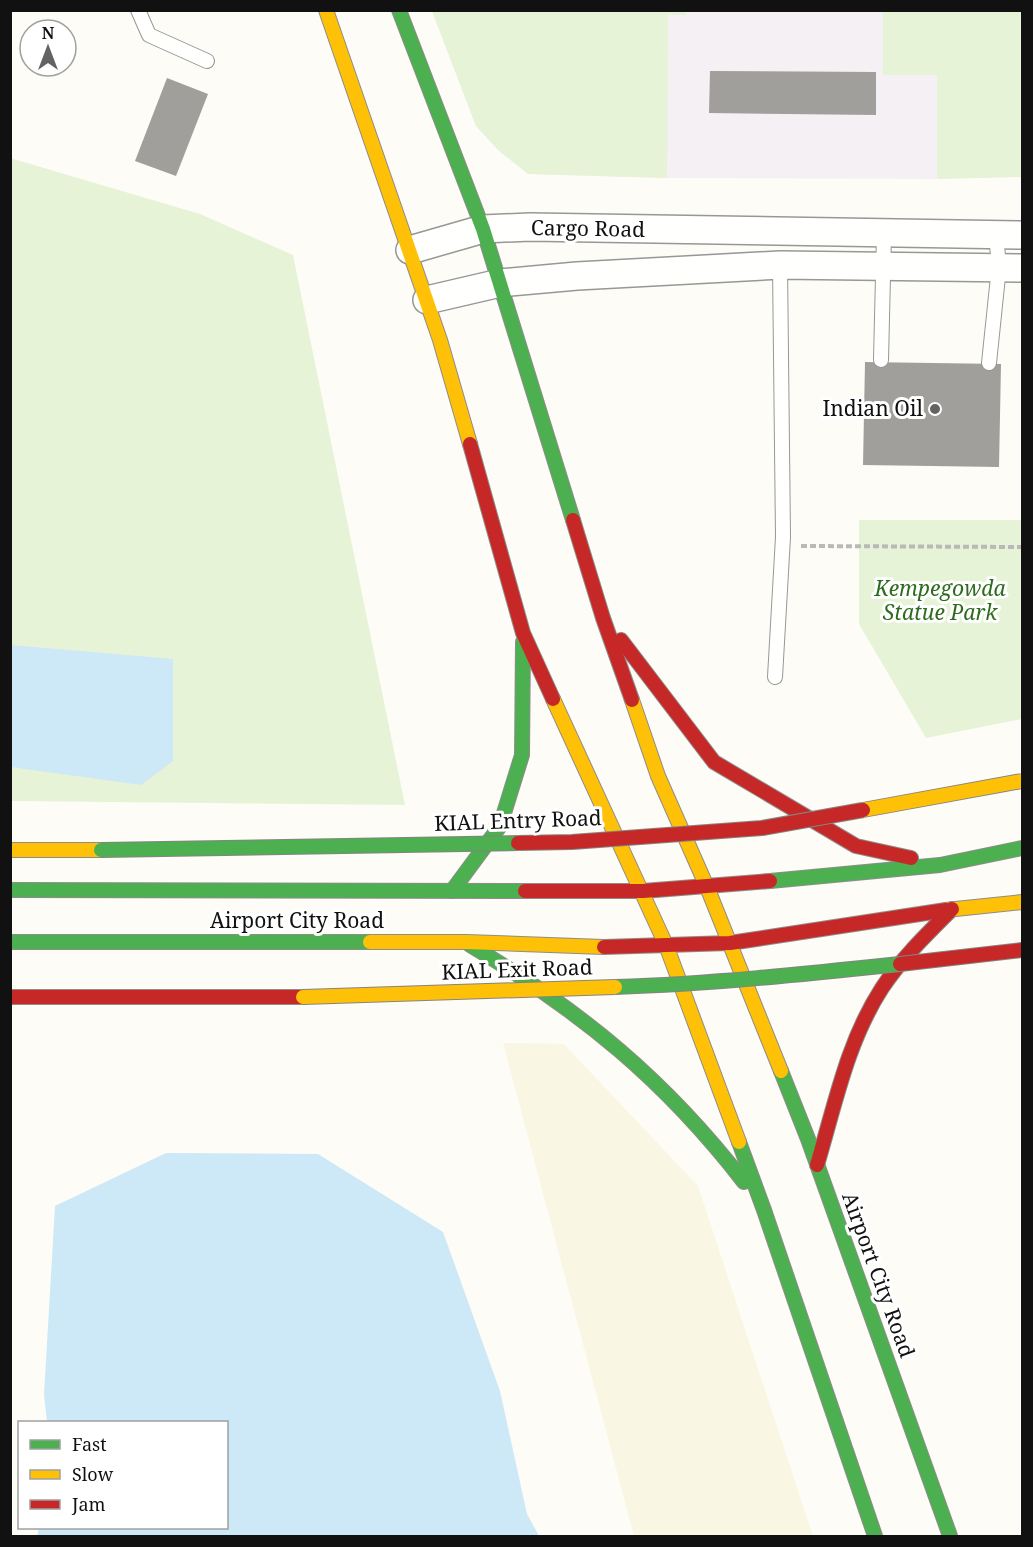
<svg xmlns="http://www.w3.org/2000/svg" width="1033" height="1547" font-family="'Noto Serif',serif">
	<style>
		.industrial { fill: #f5f0f3 }
		.farmland { fill: #f9f7e4 }
		.green { fill: #e7f3d7 }
		.water { fill: #cde8f7 }
		.building { fill: #a19f9c }
		.lines { fill: none; stroke-linecap: round; stroke-linejoin: round }
		.lane-casing { stroke: #979795; stroke-width: 16 }
		.street-casing { stroke: #979795; stroke-width: 30 }
		.fast-casing { stroke: #8e8d8b; stroke-width: 16 }
		.slow-casing { stroke: #8e8d8b; stroke-width: 16 }
		.jam-casing { stroke: #8e8d8b; stroke-width: 16 }
		.path { stroke: #b9b9b8; stroke-width: 4; stroke-dasharray: 6 3; stroke-linecap: butt }
		.lane { stroke: #fffffe; stroke-width: 14 }
		.street { stroke: #fffffe; stroke-width: 27 }
		.fast { stroke: #4caf50; stroke-width: 14 }
		.slow { stroke: #ffc107; stroke-width: 14 }
		.jam { stroke: #c62828; stroke-width: 14 }
		.fast-bridge-casing { stroke: #858482; stroke-width: 16; stroke-linecap: butt }
		.slow-bridge-casing { stroke: #858482; stroke-width: 16; stroke-linecap: butt }
		.jam-bridge-casing { stroke: #858482; stroke-width: 16; stroke-linecap: butt }
		.fast-bridge { stroke: #4caf50; stroke-width: 14 }
		.slow-bridge { stroke: #ffc107; stroke-width: 14 }
		.jam-bridge { stroke: #c62828; stroke-width: 14 }
		.poi-dot { fill: #646362; stroke: #fff; stroke-width: 2 }
		.labels { text-anchor: middle; stroke-width: 6; stroke-linejoin: round; paint-order: stroke }
		.street-label { font-size: 21px; fill: #111; stroke: #fff }
		.poi-label { font-size: 21px; fill: #111; stroke: #fff; text-anchor: end }
		.park-label { font-size: 21px; font-style: italic; fill: #2f6b1f; stroke: #fff }
	</style>
	<rect width="100%" height="100%" fill="#fdfcf7"/>
	<path class="industrial" d="M432 11H1022V177L937 179 667 178 528 174 498 150 476 126Z"/>
	<path class="farmland" d="M503 1043 564 1044 698 1186 813 1536H634Z"/>
	<g class="green">
		<path d="M432 11H686V15H668L667 178 528 174 498 150 476 126Z"/>
		<path d="M883 11H1022V177L937 179V75H883Z"/>
		<path d="M10 158 200 214 293 255 405 805 11 801Z"/>
		<path d="M859 520H1022V719L926 738 859 624Z"/>
	</g>
	<g class="water">
		<path d="M11 645 173 659V761L141 785 11 767Z"/>
		<path d="M166 1153 318 1154 443 1232 500 1391 527 1514 539 1536H37L39 1528H226V1422H47L44 1395 55 1206Z"/>
	</g>
	<g class="building">
		<path d="M710 71 876 72V115L709 113Z"/>
		<path d="M167 78 208 94 176 176 135 161Z"/>
		<path d="M865 362 1001 364 999 467 863 465Z"/>
	</g>
	<g class="lines">
		<g class="lane-casing">
			<g id="lane">
				<path d="M138 10 149 35 207 61"/>
				<path d="M881 360 884 234"/>
				<path d="M989 363 999 267 996 234"/>
				<path d="M775 677 783 537 780 265"/>
			</g>
		</g>
		<g class="street-casing">
			<g id="street">
				<path d="M410 250 483 229 530 227 1022 235"/>
				<path d="M427 300 500 283 577 276 780 265 1022 268"/>
			</g>
		</g>
		<g class="fast-casing">
			<g id="fast">
				<path d="M399 10 483 229 573 520"/>
				<path d="M770 881 940 865 1022 848"/>
				<path d="M10 890 525 891"/>
				<path d="M452 891 500 826 522 755 523 642"/>
				<path d="M10 942H370"/>
				<path d="M470 945C582 1012 664 1079 744 1182"/>
				<path d="M781 1071 808 1139 950 1536"/>
				<path d="M739 1142 764 1210 875 1536"/>
			</g>
		</g>
		<g class="slow-casing">
			<g id="slow">
				<path d="M326 10 440 340 470 444"/>
				<path d="M553 699 666 945 739 1142"/>
				<path d="M632 700 658 776 707 887 781 1071"/>
				<path d="M10 850H101"/>
				<path d="M946 910 1022 902"/>
				<path d="M370 942H466L604 947"/>
			</g>
		</g>
		<g class="jam-casing">
			<g id="jam">
				<path d="M470 444 523 633 553 699"/>
				<path d="M573 520 603 618 632 700"/>
				<path d="M621 640 714 762 856 846 911 858"/>
				<path d="M525 891H643L770 881"/>
				<path d="M604 947 730 943 946 910"/>
				<path d="M10 997H303"/>
				<path d="M817 1165C835 1105 847 1042 882 988 901 959 927 934 952 909"/>
			</g>
		</g>
		<path class="path" d="M801 546 1022 547"/>
		<use href="#lane" class="lane"/>
		<use href="#street" class="street"/>
		<use href="#fast" class="fast"/>
		<use href="#slow" class="slow"/>
		<use href="#jam" class="jam"/>
		<g class="fast-bridge-casing">
			<g id="fast-bridge">
				<path d="M101 850 518 843"/>
				<path d="M615 987C710 984 805 974 900 964"/>
			</g>
		</g>
		<g class="slow-bridge-casing">
			<g id="slow-bridge">
				<path d="M863 810 1022 781"/>
				<path d="M303 997 615 987"/>
			</g>
		</g>
		<g class="jam-bridge-casing">
			<g id="jam-bridge">
				<path d="M518 843 572 842 762 828 863 810"/>
				<path d="M900 964 1022 950"/>
			</g>
		</g>
		<use href="#fast-bridge" class="fast-bridge"/>
		<use href="#slow-bridge" class="slow-bridge"/>
		<use href="#jam-bridge" class="jam-bridge"/>
	</g>
	<circle class="poi-dot" cx="935" cy="409" r="6"/>
	<g class="labels">
		<g class="street-label">
			<text transform="translate(588 229) rotate(1)" y="7">Cargo Road</text>
			<text transform="translate(518 821) rotate(-2)" y="7">KIAL Entry Road</text>
			<text x="297" y="928">Airport City Road</text>
			<text transform="translate(517 970) rotate(-2)" y="7">KIAL Exit Road</text>
			<text transform="translate(878 1275) rotate(70)" y="7">Airport City Road</text>
		</g>
		<g class="poi-label">
			<text x="923" y="416">Indian Oil</text>
		</g>
		<g class="park-label">
			<text x="940" y="596">Kempegowda<tspan x="940" dy="24">Statue Park</tspan></text>
		</g>
	</g>
	<rect width="1033" height="1547" fill="none" stroke="#111111" stroke-width="24"/>
	<rect x="18" y="1421" width="210" height="108" fill="#ffffff" stroke="#a0a0a0" stroke-width="1.5"/>
	<rect x="30" y="1440" width="30" height="9" fill="#4caf50" stroke="#a0a0a0" stroke-width="1.5"/>
	<text x="72" y="1451" font-size="18" fill="#111111">Fast</text>
	<rect x="30" y="1470" width="30" height="9" fill="#ffc107" stroke="#a0a0a0" stroke-width="1.5"/>
	<text x="72" y="1481" font-size="18" fill="#111111">Slow</text>
	<rect x="30" y="1500" width="30" height="9" fill="#c62828" stroke="#a0a0a0" stroke-width="1.5"/>
	<text x="72" y="1511" font-size="18" fill="#111111">Jam</text>
	<g transform="translate(48 48)"><circle r="28" fill="#ffffff" stroke="#a0a0a0" stroke-width="1.5"/>
	<path d="M0-4.5L10 22L0 15L-10 22Z" fill="#646362"/>
	<text y="-9" font-size="16" font-weight="bold" text-anchor="middle" fill="#111111">N</text>
	</g>
</svg>
